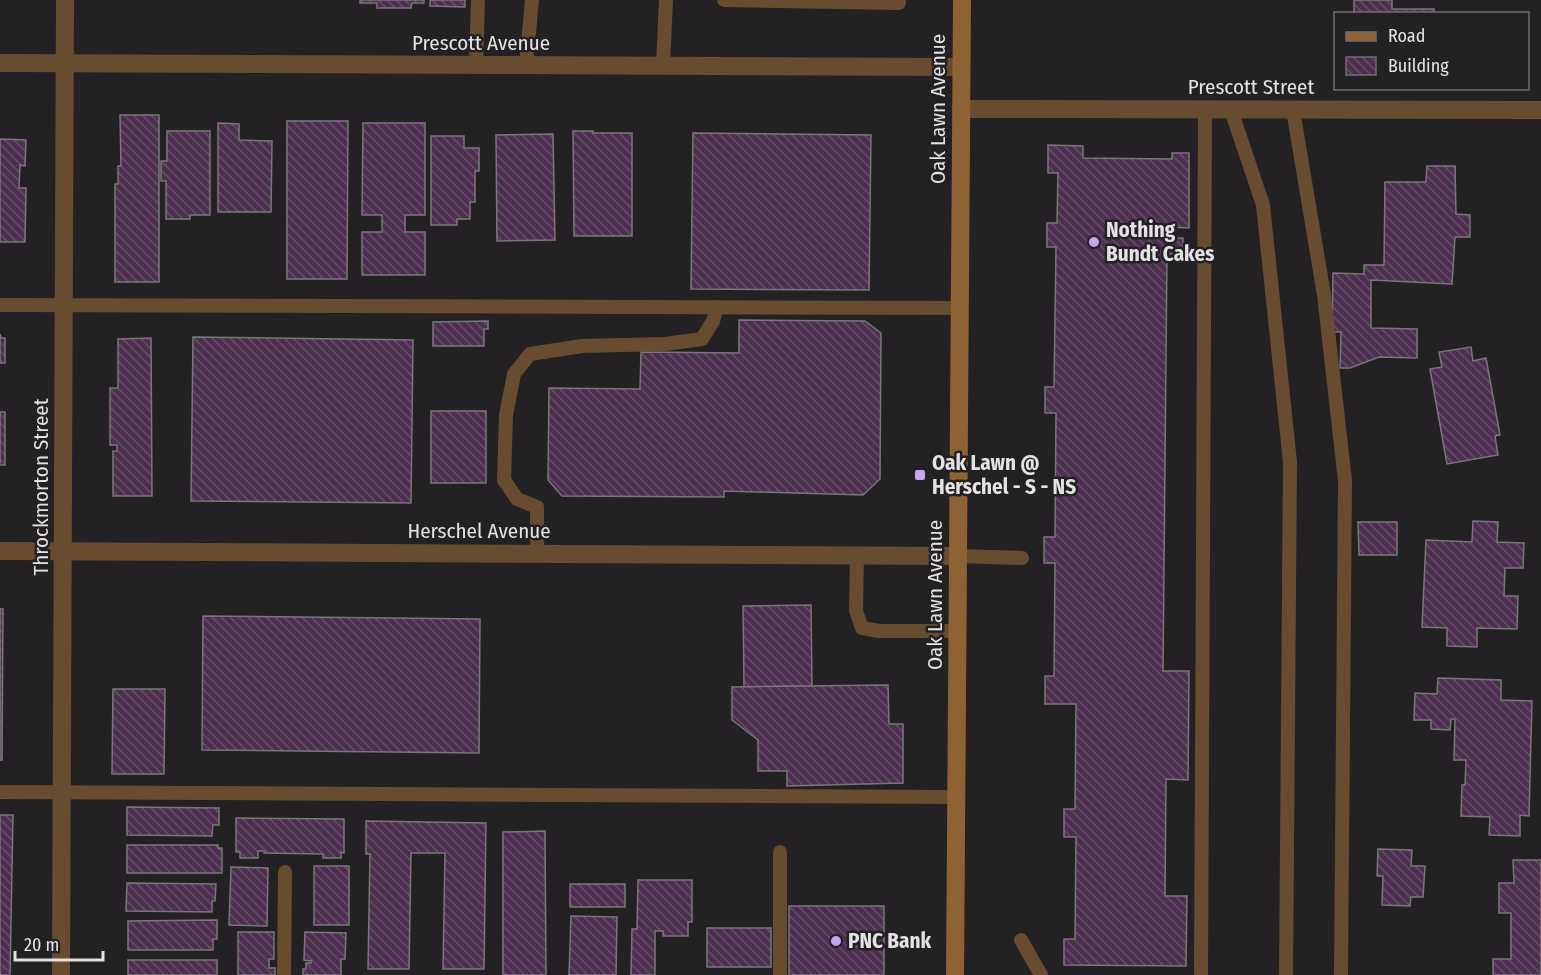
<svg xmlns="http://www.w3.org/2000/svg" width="1541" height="975" font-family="'Fira Sans Condensed',sans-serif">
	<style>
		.building { fill: url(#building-back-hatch); stroke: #7a777a; stroke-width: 1.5 }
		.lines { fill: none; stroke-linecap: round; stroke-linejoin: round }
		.lane { stroke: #674c30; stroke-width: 14 }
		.street { stroke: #674c30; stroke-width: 18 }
		.secondary { stroke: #8e6233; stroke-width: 18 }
		.poi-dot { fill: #c4a7f1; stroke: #232123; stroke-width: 2 }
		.labels { text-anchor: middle; stroke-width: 5; stroke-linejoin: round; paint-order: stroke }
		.street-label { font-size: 21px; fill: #e4e2e4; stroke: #232123 }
		.poi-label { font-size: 21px; font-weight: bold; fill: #e4e2e4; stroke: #232123; text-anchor: start }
	</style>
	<defs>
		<pattern id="building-back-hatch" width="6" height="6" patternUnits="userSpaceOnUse" patternTransform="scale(1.5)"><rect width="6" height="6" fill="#4d3050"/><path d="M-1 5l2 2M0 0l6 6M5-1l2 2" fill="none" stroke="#664e69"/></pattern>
	</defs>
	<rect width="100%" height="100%" fill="#232123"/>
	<g class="building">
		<path d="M360 0H424V3H412L411 8H377V3H360Z"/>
		<path d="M430 0H465V7L430 6Z"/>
		<path d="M1354 0H1392V9H1434V14H1354Z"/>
		<path d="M120 115H159V282H115V184H118V166H121Z"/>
		<path d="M287 121H348L347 279H287Z"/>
		<path d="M218 123 239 124V140L272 141 271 212H218Z"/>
		<path d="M363 123H425V215H405V232H425V275H362V232H382V215H362Z"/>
		<path d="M167 131H210V215H190V219H166V181H161V161H167Z"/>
		<path d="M573 131H593V133H632V236H574Z"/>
		<path d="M693 133 871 135 869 290 691 289Z"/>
		<path d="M553 134 555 240 497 241 496 135Z"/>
		<path d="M431 136H464V148H479V171H475V202H470V219H457V225H431Z"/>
		<path d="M0 139 26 140 25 166 20 165 19 188H26L25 242H0Z"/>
		<path d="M1048 145 1083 146V158L1172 159V153H1189V228L1170 227V238H1183V254H1167L1163 671H1189L1188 780 1166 779 1165 896H1187L1186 966 1064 965V939H1075L1076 837H1064V809H1075L1076 704H1045V676H1054L1055 563H1044V537H1055L1056 413H1045V387H1054L1056 247H1047V223H1057L1058 173H1048Z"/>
		<path d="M1427 166H1455L1456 214 1470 215V237H1455L1452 284 1371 280V328L1417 329V358L1379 357 1350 368H1340L1341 332H1332L1333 273 1364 274V265H1384L1385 182H1426Z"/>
		<path d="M739 320 865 321 881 333 880 479 863 495 724 491V497L562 496 548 480 549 388 640 389 641 352 739 353Z"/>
		<path d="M488 321V329H484V346H433V322Z"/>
		<path d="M0 334 1 338H5V363H0Z"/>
		<path d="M193 337 413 340 411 503 191 501Z"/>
		<path d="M151 338 152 496H113V451H117V445H110V388H118V339Z"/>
		<path d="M1471 347 1473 361 1486 358 1500 435 1495 436 1498 455 1447 464 1430 369 1442 367 1439 352Z"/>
		<rect x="431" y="411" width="55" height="72"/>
		<rect x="0" y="412" width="5" height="53"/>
		<path d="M1473 521 1498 522 1497 542 1524 543 1523 568H1505L1504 596H1518L1517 629 1477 628V647L1447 646V628L1422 627 1426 540 1472 542Z"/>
		<path d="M1358 522H1397V555H1359Z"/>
		<path d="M811 605 812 686 744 687 743 606Z"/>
		<path d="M0 609H3L2 760H0Z"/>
		<path d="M203 616 480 619 479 753 202 750Z"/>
		<path d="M1438 678 1501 680V700L1532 701 1529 816 1520 815V836L1489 835 1490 817 1461 816 1462 785H1465L1466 760H1454L1455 719H1451L1450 730 1431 729V720H1414L1415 693 1437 694Z"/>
		<path d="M888 685 889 724H903V783L787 786V771H758V740L732 720V687Z"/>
		<path d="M113 689H165L164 774H112Z"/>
		<path d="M127 807 219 808V825H213L212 836 127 835Z"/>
		<path d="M0 815H13L10 975H0Z"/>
		<path d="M236 818 344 819V853L341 852V858H323V854L264 853V851H258V858H240V852H236Z"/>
		<path d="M366 821 486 823 484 969H443L445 853H411L409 969H368L370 854H366Z"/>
		<path d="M545 831 546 975H503V832Z"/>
		<path d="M127 845H218V848H222V873H127Z"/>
		<path d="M1378 849 1412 850 1411 866H1425L1423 897H1411L1410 906 1382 905 1383 876H1377Z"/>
		<path d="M1513 860H1541V975H1493V959H1511V913H1499V883H1514Z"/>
		<rect x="314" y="866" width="35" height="59"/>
		<path d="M231 867 268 868 267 926 229 925Z"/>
		<path d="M638 880H692V922H688V936H663V931H655V975H631L632 929H637Z"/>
		<path d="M127 883 216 884 215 901H212V912L126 911Z"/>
		<rect x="570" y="884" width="55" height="23"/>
		<rect x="789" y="906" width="95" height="69"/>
		<path d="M571 916 617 917 616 975H569Z"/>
		<path d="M217 920V939H213V950H128V921Z"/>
		<rect x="707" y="928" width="64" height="39"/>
		<path d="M238 932H274V959H269V968H275V975H238Z"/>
		<path d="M305 932 346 933 345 959H341V975H303V969H306V963H311V961L304 960Z"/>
		<rect x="128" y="960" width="89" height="15"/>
	</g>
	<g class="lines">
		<g class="lane">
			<path d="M724 0 899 3V0"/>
			<path d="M476 65 478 0"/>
			<path d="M526 65 532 0"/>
			<path d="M663 66 666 0"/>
			<path d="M1231 110 1263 205 1290 462 1286 975"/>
			<path d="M1293 110 1324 295 1345 481 1341 975"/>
			<path d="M0 305 959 308"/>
			<path d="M537 554V507L517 499 504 480 506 415 514 374 530 354 582 346 665 344 702 339 713 321 717 307"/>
			<path d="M857 556 856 611 862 628 879 631H957"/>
			<path d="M957 556 1022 558"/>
			<path d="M0 792 956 797"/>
			<path d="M780 852V975"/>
			<path d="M1021 940 1041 975"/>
			<path d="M284 975 285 872"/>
			<path d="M1201 975 1205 110"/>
		</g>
		<g class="street">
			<path d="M0 63 961 67"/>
			<path d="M961 109 1541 110"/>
			<path d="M0 551 957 556"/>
			<path d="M61 975 65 0"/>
		</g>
		<path class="secondary" d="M955 975 962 0"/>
	</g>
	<g class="poi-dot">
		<circle cx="1094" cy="242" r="6"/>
		<rect x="914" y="469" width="12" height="12" rx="3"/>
		<circle cx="836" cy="941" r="6"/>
	</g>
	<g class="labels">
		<g class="street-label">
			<text x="481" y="50">Prescott Avenue</text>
			<text x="1251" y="94">Prescott Street</text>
			<text transform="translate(938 109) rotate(-90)" y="7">Oak Lawn Avenue</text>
			<text transform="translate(41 487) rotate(-90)" y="7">Throckmorton Street</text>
			<text x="479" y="538">Herschel Avenue</text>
			<text transform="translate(935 595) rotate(-90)" y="7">Oak Lawn Avenue</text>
		</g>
		<g class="poi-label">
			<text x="1106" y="237">Nothing<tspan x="1106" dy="24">Bundt Cakes</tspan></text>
			<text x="932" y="470">Oak Lawn @<tspan x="932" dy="24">Herschel - S - NS</tspan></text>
			<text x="848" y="948">PNC Bank</text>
		</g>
	</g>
	<rect x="1334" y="12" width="195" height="78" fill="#232123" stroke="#706e70" stroke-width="1.5"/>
	<rect x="1346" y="32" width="30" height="9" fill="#8e6233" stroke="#706e70" stroke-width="1.5"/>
	<text x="1388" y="42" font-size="18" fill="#e4e2e4">Road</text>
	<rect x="1346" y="57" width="30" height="18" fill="url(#building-back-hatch)" stroke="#706e70" stroke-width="1.5"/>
	<text x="1388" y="72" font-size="18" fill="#e4e2e4">Building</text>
	<path d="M15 951v9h88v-9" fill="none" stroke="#e4e2e4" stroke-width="3"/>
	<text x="24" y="951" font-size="18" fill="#e4e2e4" stroke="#232123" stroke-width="4.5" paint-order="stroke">20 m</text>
</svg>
